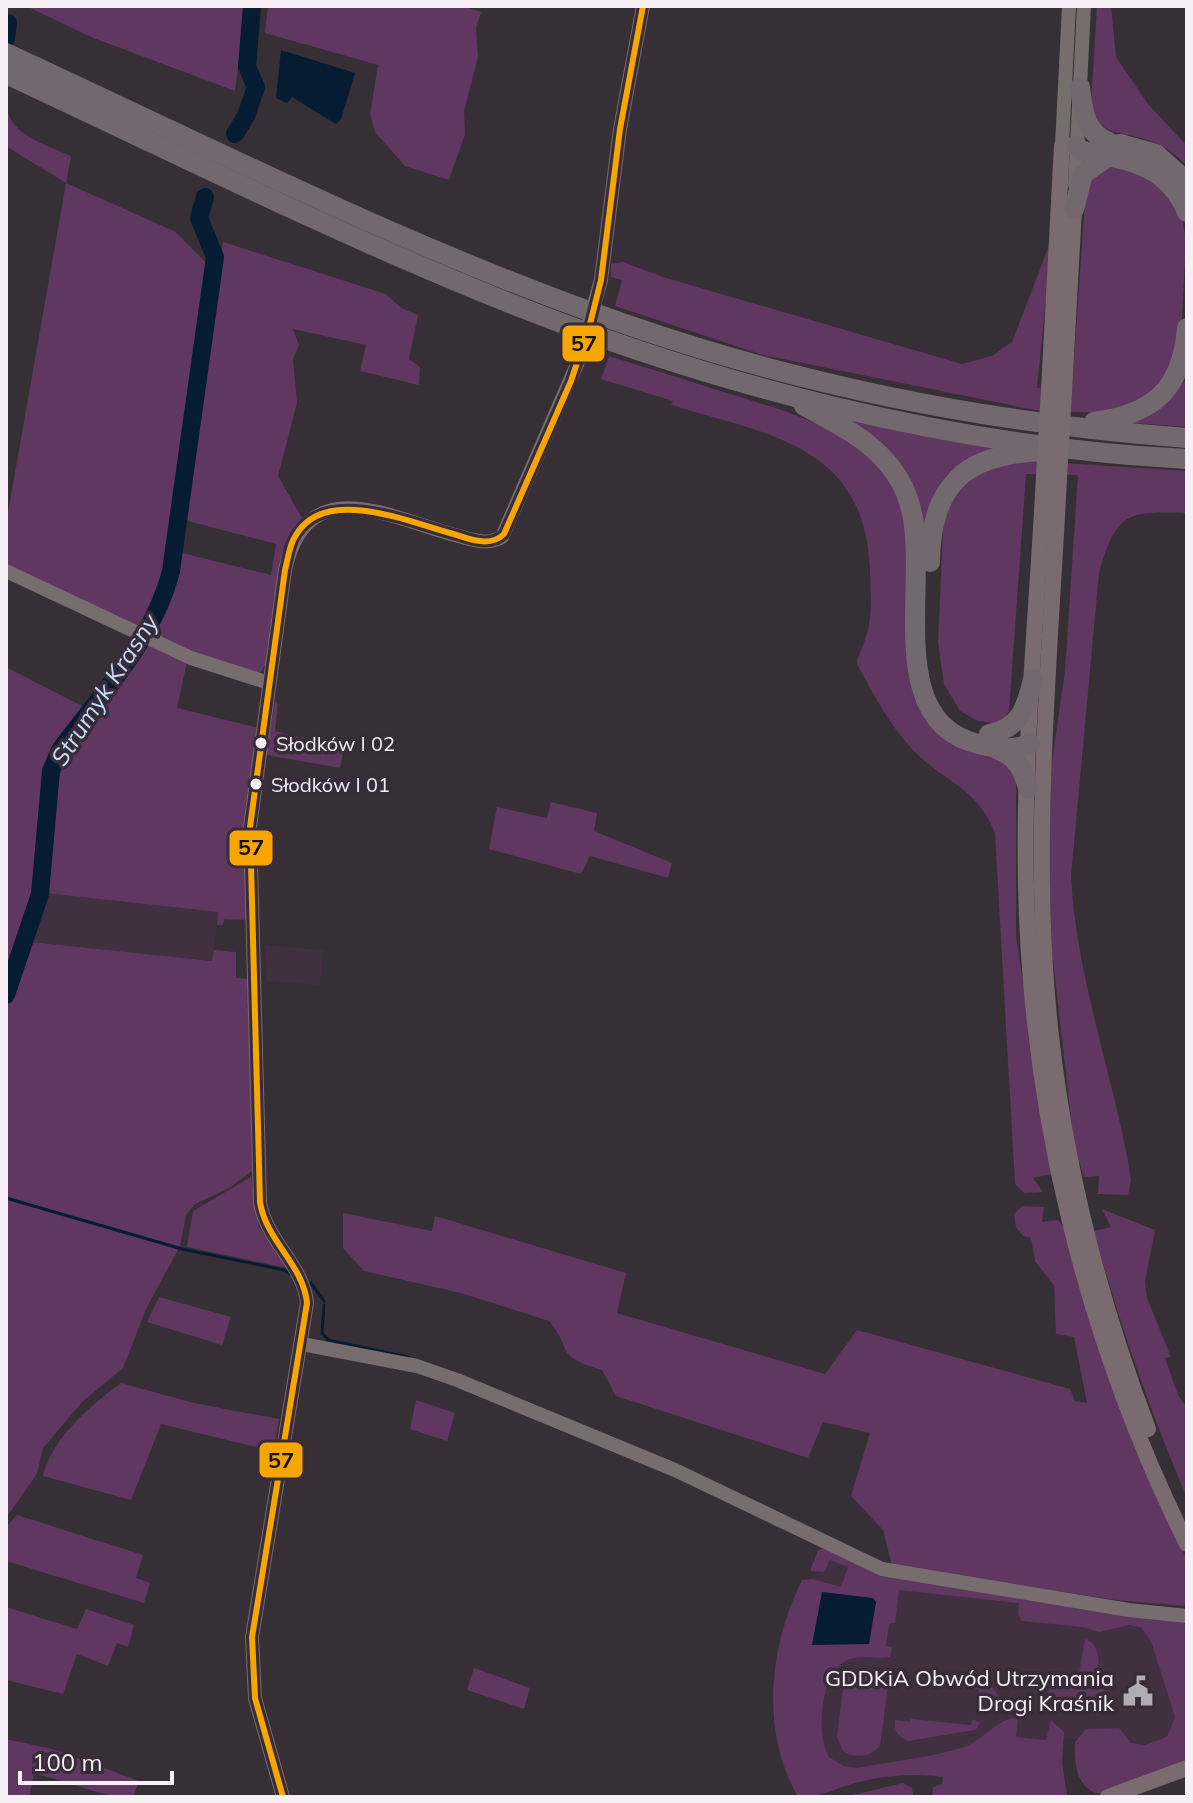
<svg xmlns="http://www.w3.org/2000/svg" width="1193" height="1803" font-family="Mulish,sans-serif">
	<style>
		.built { fill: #403040 }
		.green { fill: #603760 }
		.water { fill: #051c32 }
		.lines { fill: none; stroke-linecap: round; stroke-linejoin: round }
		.stream { stroke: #051c32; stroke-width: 3 }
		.river { stroke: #051c32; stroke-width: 18 }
		.minor { stroke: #776c6e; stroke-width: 14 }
		.major { stroke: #796b70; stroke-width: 16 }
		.highway { stroke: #72686d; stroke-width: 20 }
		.minor-bridge { stroke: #776c6e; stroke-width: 14 }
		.major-bridge { stroke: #796b70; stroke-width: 16 }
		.bus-1-casing { stroke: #392c39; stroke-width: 12 }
		.bus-1 { stroke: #f7a600; stroke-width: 6 }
		.bus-dot { fill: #f7eef6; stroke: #392c39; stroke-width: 3 }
		.labels { text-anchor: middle; stroke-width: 7; stroke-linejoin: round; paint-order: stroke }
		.bus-label { font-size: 20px; fill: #f7eef6; stroke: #392c39; text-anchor: start }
		.poi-label { font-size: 22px; fill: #f7eef6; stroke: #392c39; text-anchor: end }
		.water-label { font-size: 24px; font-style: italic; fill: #c2dffb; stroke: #392c39 }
		.line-badge { stroke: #392c39; stroke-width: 3 }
		.pale-badge-label { font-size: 22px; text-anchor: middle; font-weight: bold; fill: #111 }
	</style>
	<rect width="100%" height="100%" fill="#362f36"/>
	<g class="built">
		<path d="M45 893 218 912 213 961 31 942Z"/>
		<path d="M264 945 323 950 320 985 267 981Z"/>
		<path d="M827 1556 1160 1620 1187 1737 1142 1765 1083 1740 1052 1737 1049 1745 847 1780 783 1702 813 1575Z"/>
	</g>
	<g class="green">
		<path d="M26 6H246L235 91 91 37Z"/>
		<path d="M268 6H462L481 12 476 28 478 57 464 111 465 134 449 180 405 166 375 132 370 114 378 65 265 33Z"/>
		<path d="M1097 6H1111L1116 57 1148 104 1187 146V166C1175 154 1166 146 1150 141 1125 131 1097 138 1091 105Z"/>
		<path d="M6 106C12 137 45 144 71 156L66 183 176 232 212 269 170 571 162 601 146 631 6 564V524L66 183 6 146Z"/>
		<path d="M1103 165 1151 175 1182 217 1186 241 1181 334 1174 367 1158 389 1110 413 1040 411 763 355 615 306 622 280 611 277V264L623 262 663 277 962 364 992 356 1012 342 1052 238 1037 388 1072 390 1086 186Z"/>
		<path d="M223 242 386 294 401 308 418 315 409 359 420 367 419 385 360 371 366 345 293 329 299 345 293 359 297 403 278 476 302 518 284 546 267 662 260 673 203 657 150 632 166 603 178 552 271 575 276 544 184 520Z"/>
		<path d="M609 356 788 412 844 435 871 458 892 484 908 524V673L914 698 937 733 968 751 998 757 1012 770 1016 781V937L1052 1174 1033 1178 1043 1192 1024 1193 1015 1184 995 833C976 786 945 783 913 750 890 726 874 695 858 666L857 660C874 622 871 611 870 570 865 445 770 435 671 405L673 401 601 379Z"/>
		<path d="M1187 377V427L1124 422C1159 413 1167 406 1187 377Z"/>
		<path d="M847 418 999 448C947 466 939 474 923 525 910 470 894 448 847 418Z"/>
		<path d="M1015 460 1187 471V513C1126 511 1116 513 1099 573L1071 876C1076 973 1110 1066 1128 1161L1131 1180 1128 1195 1098 1194 1099 1176 1084 1177 1074 1144 1052 951 1047 797 1065 671 1078 475 1026 474 1009 711 1002 724 978 721 960 711 944 684 938 642 944 509 956 488 980 469Z"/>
		<path d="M144 642 187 662 177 708 259 728 247 920 224 919 223 925H217L218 912 45 893 55 771 94 713 91 711Z"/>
		<path d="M6 667 84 707 48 763 36 890 6 981Z"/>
		<path d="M275 701 278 704 275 731 344 748 340 768 266 755Z"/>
		<path d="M551 802 597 813 594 831 672 863 668 878 590 856 581 874 489 849 497 807 547 818Z"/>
		<path d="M31 942 212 961 214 950 236 952V978L249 979 252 1171 229 1188 195 1204 186 1215 180 1246 146 1309 123 1368 82 1402 43 1448 37 1474 6 1518V1004Z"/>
		<path d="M251 1177 259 1227 287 1268 187 1247 193 1211Z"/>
		<path d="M1022 1206 1044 1207 1042 1222 1058 1220 1063 1227 1114 1390 1187 1561V1606L1116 1600 892 1566 883 1530 851 1496 870 1433 823 1422 808 1458 616 1396 602 1370C552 1355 575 1352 549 1321L461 1293 364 1271 343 1248V1213L432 1231 435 1216 626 1273 617 1313 825 1374 857 1330 1070 1389 1075 1401 1087 1403 1074 1337 1056 1334 1054 1286 1035 1261 1031 1238 1023 1236 1016 1227 1014 1214Z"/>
		<path d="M1102 1209 1155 1230 1145 1282 1147 1298 1171 1357 1165 1358 1178 1395 1187 1408V1498C1150 1410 1119 1323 1094 1231L1111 1227Z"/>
		<path d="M159 1297 231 1317 222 1345 147 1322Z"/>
		<path d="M121 1383 194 1403 279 1419 273 1451 161 1424 131 1500 43 1476C51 1439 91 1405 121 1383Z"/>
		<path d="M416 1400 455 1413 447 1441 410 1429Z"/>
		<path d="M17 1515 143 1555 136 1578 150 1583 144 1603 6 1561V1527Z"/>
		<path d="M825 1548 845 1558 1187 1620V1761L1100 1794C1076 1789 1074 1763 1075 1742L1086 1729 1119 1728 1131 1743 1145 1745 1167 1737 1175 1717 1151 1641 1141 1627 1129 1625 1099 1632 1083 1627 1022 1621 1018 1614 1019 1603 899 1590 895 1623 889 1624 886 1646 892 1647 890 1657C876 1660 860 1654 847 1660 821 1672 815 1734 829 1757L843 1766 858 1768C892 1761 930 1758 964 1747 984 1740 996 1719 1018 1717L1016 1737 1046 1740 1051 1720 1064 1732 1062 1763 1067 1795 844 1797 903 1783 912 1788 913 1796 932 1795 933 1787 942 1784 943 1777C915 1773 883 1775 852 1784 832 1790 820 1797 798 1797 760 1731 769 1647 802 1580L812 1579 841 1587 848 1567 830 1560 824 1572 810 1571 818 1550Z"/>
		<path d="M6 1607 77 1629 86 1609 134 1625 128 1647 117 1643 108 1666 77 1654 63 1694 6 1680Z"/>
		<path d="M1085 1639C1097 1642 1101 1660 1097 1671L1088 1676 1079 1673Z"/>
		<path d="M859 1667 879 1670 888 1686 880 1746C871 1757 855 1759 843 1751L837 1737 844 1681 848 1673Z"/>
		<path d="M474 1668 530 1688 524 1709 467 1690Z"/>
		<path d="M958 1678 988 1682 1005 1704 978 1702 979 1689 943 1686Z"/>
		<path d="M1052 1686 1100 1688 1108 1692 1111 1703 1098 1715 1066 1711 1048 1692Z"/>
		<path d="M911 1719 971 1725 973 1719 980 1723 975 1730 908 1741C899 1737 893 1731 895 1720L910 1722Z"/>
		<path d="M6 1739 56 1750 139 1781 133 1797C95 1797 70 1780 34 1774L29 1797H6Z"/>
	</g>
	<g class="water">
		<path d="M281 50 355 73 341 119 336 124 292 97 287 103 276 98Z"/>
		<path d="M822 1592 873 1598 876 1602 869 1644 812 1645Z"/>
	</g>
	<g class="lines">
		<g class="stream">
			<path d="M6 1198 182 1249 284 1270 290 1274"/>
			<path d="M311 1283 324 1301"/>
			<path d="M324 1305 322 1333 328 1340 408 1357"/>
		</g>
		<g class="river">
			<path d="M6 38 8 23"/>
			<path d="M235 134 246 116 256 87 247 67 252 6"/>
			<path d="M6 995 40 894 51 771 60 750C102 693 153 641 171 571L215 257 199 218 205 197"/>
		</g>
		<g class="minor">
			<path d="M1062 145 1069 6"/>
			<path d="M1075 185 1084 6"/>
			<path d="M601 280 620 129 643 6"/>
			<path d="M6 571 191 658 269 683"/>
			<path d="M302 1344 417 1366 457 1380 675 1470 882 1569 1129 1610 1187 1616"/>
			<path d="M283 1797 255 1698 252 1637 307 1303C303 1264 266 1241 260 1202L250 827 285 570C307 471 385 516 455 535 470 539 487 546 502 537L578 362"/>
		</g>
		<g class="major">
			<path d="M1049 390 1062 145 1077 146"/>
			<path d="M1064 392 1074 209"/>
			<path d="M1044 476C1037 612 1023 750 1026 886 1031 1114 1086 1340 1187 1544"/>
			<path d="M1059 478C1050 663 1030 851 1051 1036 1066 1171 1100 1302 1148 1429"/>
			<path d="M1108 1797 1187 1768"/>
		</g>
		<g class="highway">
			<path d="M6 53C212 148 413 251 628 325 807 387 998 424 1187 438"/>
			<path d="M6 74C167 149 327 229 492 296 711 385 950 447 1187 459"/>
			<path d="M1080 87C1083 111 1084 132 1109 142"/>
			<path d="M1120 144 1156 154 1187 182"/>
			<path d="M1077 146 1082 151C1128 160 1167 164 1187 212"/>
			<path d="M1074 209 1083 174 1110 155"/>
			<path d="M804 406C846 428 889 449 907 496 936 569 875 723 982 745 998 748 1016 751 1030 743"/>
			<path d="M1094 422C1154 414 1182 389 1187 328"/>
			<path d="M930 562C931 484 965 454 1043 451"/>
			<path d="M989 734C1021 728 1026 708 1033 679"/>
			<path d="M997 749C1016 756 1023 769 1028 788"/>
		</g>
		<path class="minor-bridge" d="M578 362 601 280"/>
		<g class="major-bridge">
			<path d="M1044 476 1049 390"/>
			<path d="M1059 478 1064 392"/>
		</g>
		<g class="bus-1-casing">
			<path id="bus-1" d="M283 1797 255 1698 252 1637 307 1303C303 1264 266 1241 260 1202L250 827 285 570C288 559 289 545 296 535 326 484 413 524 457 535 472 540 491 547 504 534L571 381 590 324 601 280 620 129 643 6"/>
		</g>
		<use href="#bus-1" class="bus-1"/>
	</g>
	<defs>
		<g id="civic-bare" transform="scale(2.4)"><path d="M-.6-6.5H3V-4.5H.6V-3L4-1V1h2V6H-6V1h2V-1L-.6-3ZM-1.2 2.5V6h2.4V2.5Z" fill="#b3abb3" stroke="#392c39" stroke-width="2.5" paint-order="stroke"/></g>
	</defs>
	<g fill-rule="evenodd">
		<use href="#civic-bare" x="1138" y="1691"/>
	</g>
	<g class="bus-dot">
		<circle cx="261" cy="743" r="7"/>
		<circle cx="256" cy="784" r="7"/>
	</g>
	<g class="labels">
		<g class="bus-label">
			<text x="276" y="751">Słodków I 02</text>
			<text x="271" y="792">Słodków I 01</text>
		</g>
		<g class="poi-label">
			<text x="1114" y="1686">GDDKiA Obwód Utrzymania<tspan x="1114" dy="25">Drogi Kraśnik</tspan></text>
		</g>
		<g class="water-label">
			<text transform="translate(105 690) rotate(-57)" y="8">Strumyk Krasny</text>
		</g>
	</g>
	<g class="line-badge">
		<rect x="561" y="324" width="45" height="39" rx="8" fill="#f7a600"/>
		<rect x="228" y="829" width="46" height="38" rx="8" fill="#f7a600"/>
		<rect x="258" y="1441" width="46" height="38" rx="8" fill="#f7a600"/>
	</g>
	<g class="pale-badge-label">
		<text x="584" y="351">57</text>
		<text x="251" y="855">57</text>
		<text x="281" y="1468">57</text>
	</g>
	<rect width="1193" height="1803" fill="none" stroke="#f7eef6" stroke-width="16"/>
	<path d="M20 1771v12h152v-12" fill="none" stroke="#f7eef6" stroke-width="4"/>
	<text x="32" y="1771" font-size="24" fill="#f7eef6" stroke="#392c39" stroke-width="6" paint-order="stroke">100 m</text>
</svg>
